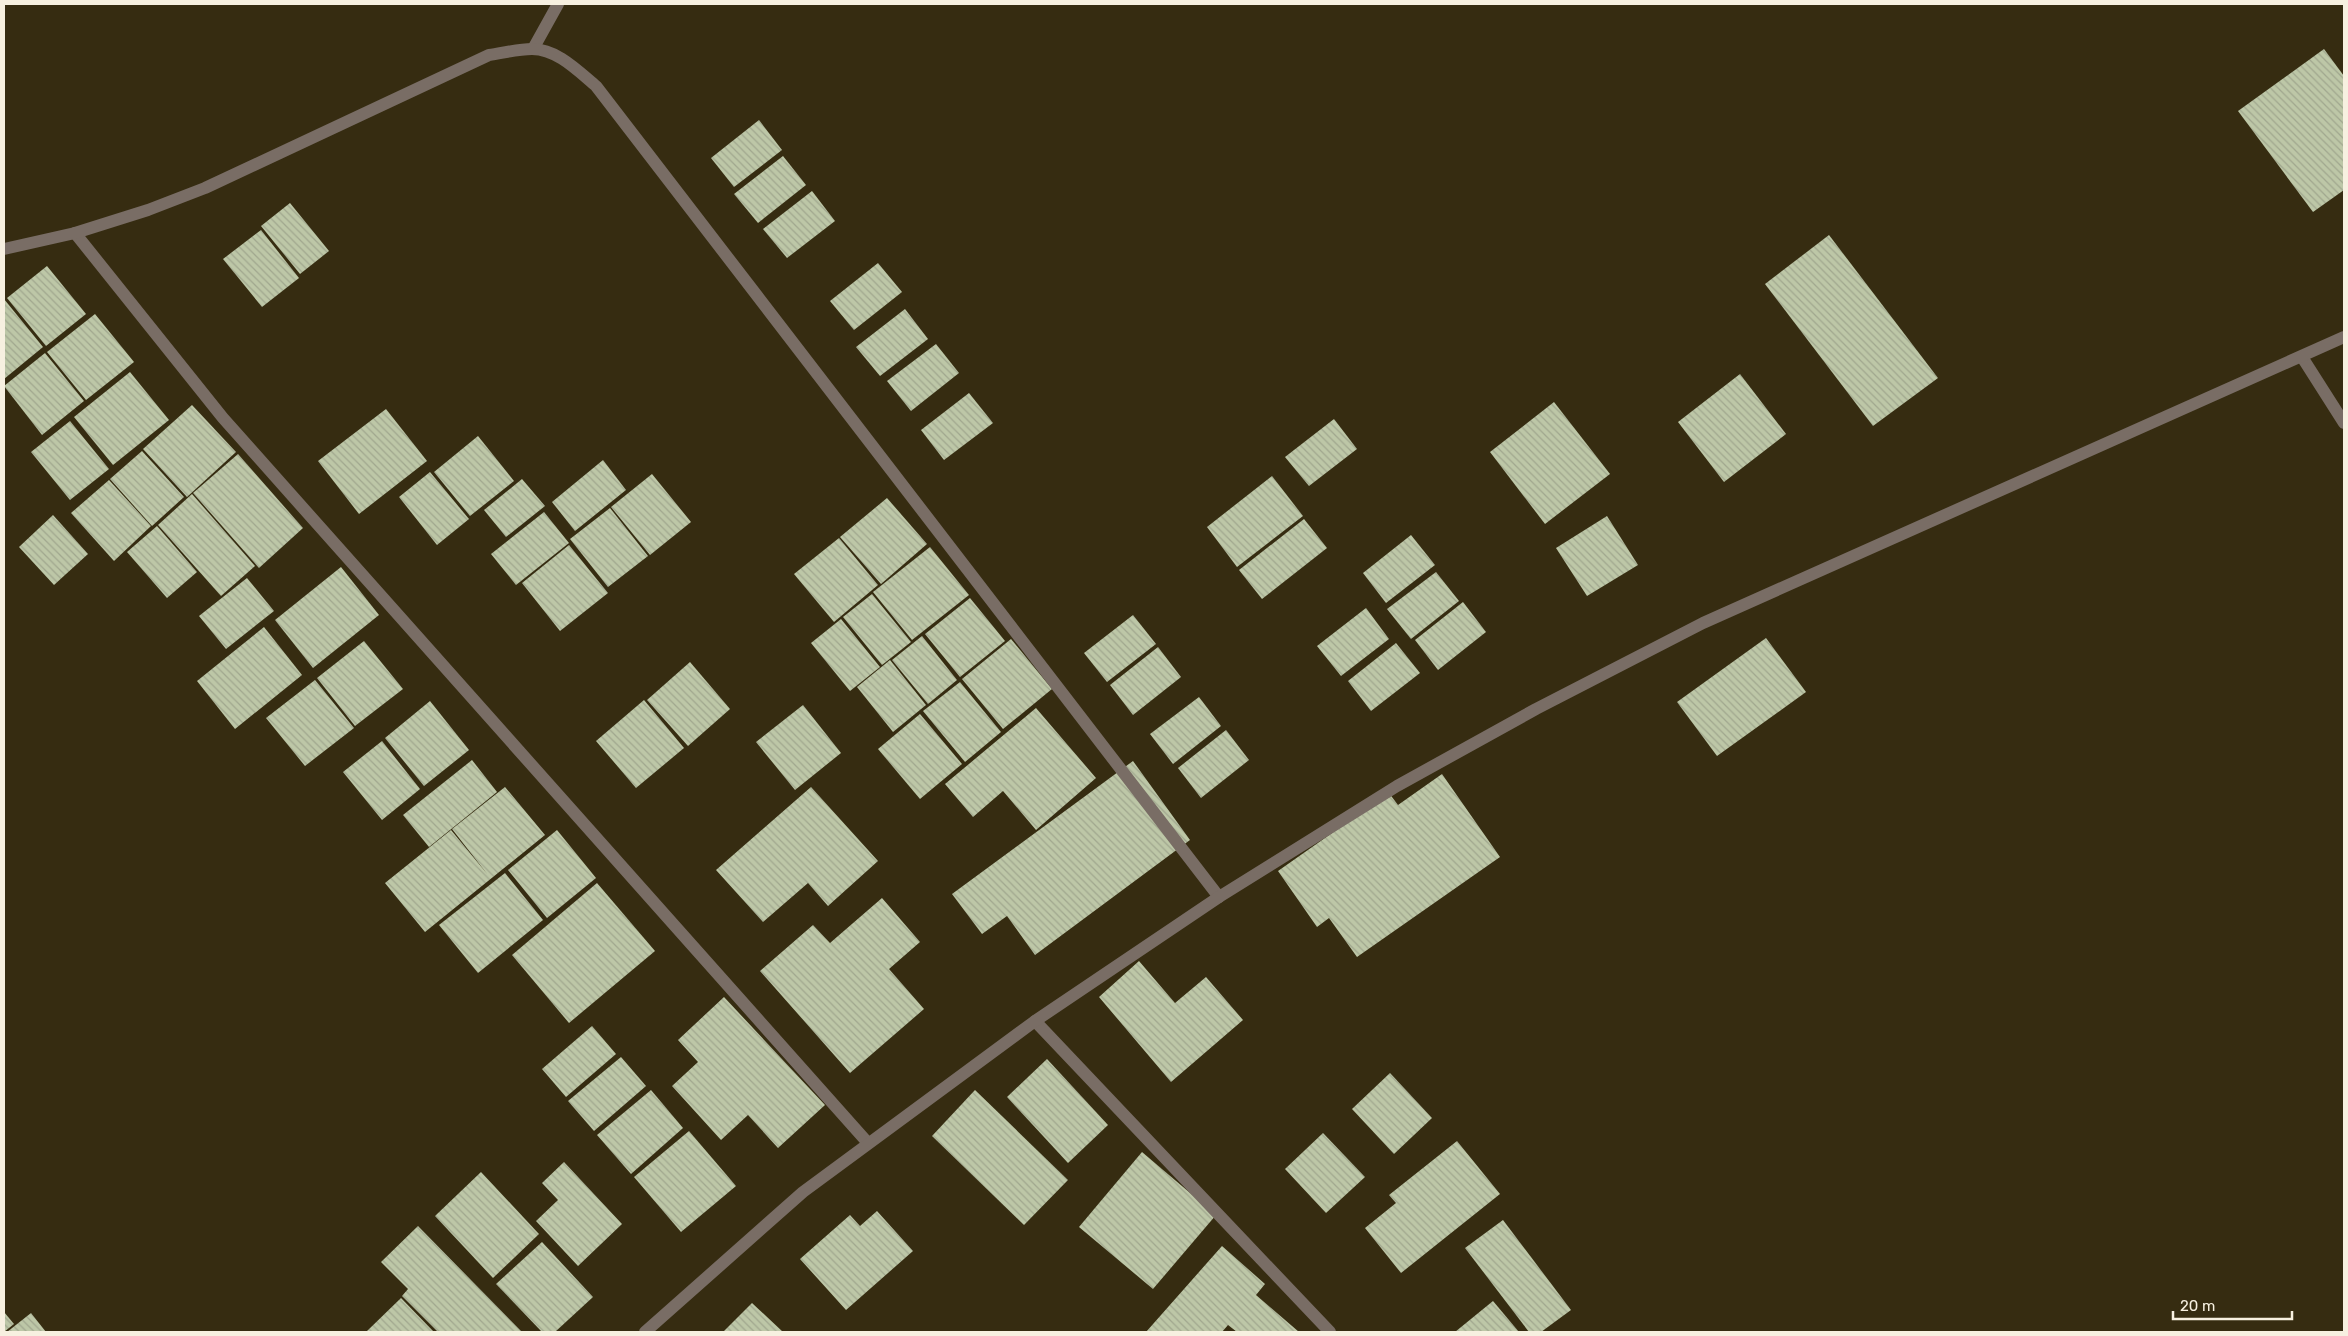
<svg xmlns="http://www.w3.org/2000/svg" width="2348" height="1336" font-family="Rubik,sans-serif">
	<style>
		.building { fill: url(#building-back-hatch) }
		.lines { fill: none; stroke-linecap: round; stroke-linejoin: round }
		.minor { stroke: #796d65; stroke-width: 12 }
	</style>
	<defs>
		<pattern id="building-back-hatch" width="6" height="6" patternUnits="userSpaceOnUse" patternTransform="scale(1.25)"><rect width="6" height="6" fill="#bdc7a7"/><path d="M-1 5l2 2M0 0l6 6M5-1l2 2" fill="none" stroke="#a0a78e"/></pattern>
	</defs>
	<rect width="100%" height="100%" fill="#362c11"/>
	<g class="building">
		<path d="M2324 49 2344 76V190L2313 212 2238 111Z"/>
		<path d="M759 120 782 150 734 187 711 158Z"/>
		<path d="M783 156 806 185 758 223 734 194Z"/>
		<path d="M812 191 835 221 787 258 763 229Z"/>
		<path d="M290 203 329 251 300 274 261 226Z"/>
		<path d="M261 230 299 278 262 307 223 259Z"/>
		<path d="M1829 235 1938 378 1873 426 1765 284Z"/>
		<path d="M878 263 902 292 854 330 830 301Z"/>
		<path d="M47 266 86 314 46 346 7 298Z"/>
		<path d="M4 299 43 347 4 379Z"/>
		<path d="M905 309 928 339 880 376 856 347Z"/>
		<path d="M95 314 134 362 86 400 47 352Z"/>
		<path d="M936 344 959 373 911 411 887 381Z"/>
		<path d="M45 353 84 401 42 435 4 386Z"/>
		<path d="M130 372 169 420 113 465 74 417Z"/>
		<path d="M1740 374 1786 434 1724 482 1678 422Z"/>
		<path d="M969 393 993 423 944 460 921 430Z"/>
		<path d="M1554 402 1610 474 1545 524 1490 452Z"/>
		<path d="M192 405 236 452 187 497 143 449Z"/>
		<path d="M386 409 427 461 359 514 318 461Z"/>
		<path d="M1334 419 1357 449 1309 486 1285 457Z"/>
		<path d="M70 421 109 469 70 500 31 452Z"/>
		<path d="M478 436 514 481 470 516 434 472Z"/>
		<path d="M142 451 184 497 152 526 110 479Z"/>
		<path d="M238 454 303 528 259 568 193 493Z"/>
		<path d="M603 460 626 490 575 531 552 502Z"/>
		<path d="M430 472 469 519 437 545 399 497Z"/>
		<path d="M652 474 691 522 650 555 611 507Z"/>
		<path d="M1272 476 1303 516 1237 567 1207 527Z"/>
		<path d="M522 479 545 506 506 537 484 510Z"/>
		<path d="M109 480 151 526 114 561 71 513Z"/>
		<path d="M192 494 255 566 221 596 158 525Z"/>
		<path d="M887 498 927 544 881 584 840 537Z"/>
		<path d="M610 508 648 556 608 587 570 539Z"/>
		<path d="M544 512 569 543 516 585 491 554Z"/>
		<path d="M53 515 88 554 54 585 19 547Z"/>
		<path d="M1607 516 1638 565 1587 596 1556 548Z"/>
		<path d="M1304 519 1327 548 1262 599 1239 570Z"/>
		<path d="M157 526 197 572 167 598 127 552Z"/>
		<path d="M1411 535 1435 565 1386 603 1363 573Z"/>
		<path d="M839 538 878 585 834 622 794 574Z"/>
		<path d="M569 545 608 593 560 631 522 583Z"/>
		<path d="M930 547 969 595 912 640 873 592Z"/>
		<path d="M341 567 379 615 313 668 275 620Z"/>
		<path d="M1436 572 1459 601 1411 639 1387 609Z"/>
		<path d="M247 578 274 611 226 649 199 616Z"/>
		<path d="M872 594 911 642 882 665 843 617Z"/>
		<path d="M970 598 1005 641 960 677 925 634Z"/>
		<path d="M1463 602 1486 632 1438 670 1415 640Z"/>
		<path d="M1366 608 1389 639 1341 676 1317 646Z"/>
		<path d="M1133 615 1156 644 1107 682 1084 653Z"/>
		<path d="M841 619 880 667 850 691 811 643Z"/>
		<path d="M264 627 302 675 235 729 197 681Z"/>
		<path d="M922 636 957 680 928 704 892 660Z"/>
		<path d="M1766 638 1806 692 1717 756 1677 702Z"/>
		<path d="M1011 639 1052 689 1003 729 962 679Z"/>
		<path d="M364 641 403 689 355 726 317 678Z"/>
		<path d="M1396 643 1420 673 1371 711 1348 681Z"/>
		<path d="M1158 647 1181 677 1133 715 1110 685Z"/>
		<path d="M890 660 926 705 893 732 857 687Z"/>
		<path d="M690 662 730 709 688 746 647 700Z"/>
		<path d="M315 680 354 728 305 766 266 718Z"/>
		<path d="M960 682 1001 732 965 762 923 711Z"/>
		<path d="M1199 697 1221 726 1173 764 1150 734Z"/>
		<path d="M644 700 684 748 636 788 596 741Z"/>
		<path d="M430 701 469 750 424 786 385 738Z"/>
		<path d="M803 705 841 753 795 790 756 742Z"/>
		<path d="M1036 708 1096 778 1036 830 1003 791 973 817 945 784Z"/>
		<path d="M920 714 962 764 920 799 878 749Z"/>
		<path d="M1226 730 1249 760 1201 798 1178 768Z"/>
		<path d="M382 741 420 789 382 820 343 772Z"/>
		<path d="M472 760 497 792 429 847 403 815Z"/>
		<path d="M1133 761 1190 840 1035 955 1007 916 982 934 952 894Z"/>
		<path d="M1442 774 1500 857 1357 957 1329 918 1317 927 1278 871 1389 793 1398 805Z"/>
		<path d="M505 787 545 835 425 932 385 883 451 830 488 875 452 829Z"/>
		<path d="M811 787 878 861 828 906 808 883 763 922 716 870Z"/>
		<path d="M557 830 596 878 547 918 508 870Z"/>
		<path d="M505 873 543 920 478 973 439 925Z"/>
		<path d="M597 883 655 951 569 1023 512 955Z"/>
		<path d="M882 898 920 942 889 969 924 1009 850 1073 760 971 813 925 830 943Z"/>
		<path d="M1139 961 1175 1003 1206 977 1243 1020 1171 1082 1099 997Z"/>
		<path d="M724 997 825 1105 778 1148 748 1115 721 1140 672 1086 698 1062 678 1040Z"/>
		<path d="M592 1026 616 1054 566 1097 542 1069Z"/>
		<path d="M621 1057 646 1086 594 1131 568 1101Z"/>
		<path d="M1047 1059 1108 1125 1068 1163 1007 1097Z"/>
		<path d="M1390 1073 1432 1118 1394 1154 1352 1109Z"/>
		<path d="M651 1090 683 1128 631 1174 597 1135Z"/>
		<path d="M975 1090 1068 1180 1024 1225 932 1136Z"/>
		<path d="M689 1131 736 1186 681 1232 634 1177Z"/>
		<path d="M1323 1133 1365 1177 1326 1213 1285 1169Z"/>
		<path d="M1457 1141 1500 1194 1401 1273 1365 1228 1396 1203 1389 1195Z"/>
		<path d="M1142 1152 1216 1215 1153 1289 1079 1227Z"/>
		<path d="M564 1162 622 1224 578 1266 536 1221 558 1200 542 1183Z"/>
		<path d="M481 1172 539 1234 493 1278 435 1216Z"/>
		<path d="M877 1211 913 1251 846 1310 800 1259 850 1215 860 1226Z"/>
		<path d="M1503 1220 1571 1310 1541 1332H1529L1465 1248Z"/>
		<path d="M418 1226 522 1332H438L402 1296 408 1289 381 1262Z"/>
		<path d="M542 1242 593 1297 555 1332H542L496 1284Z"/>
		<path d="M1222 1246 1265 1284 1256 1295 1299 1332H1237L1228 1325 1222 1332H1146Z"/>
		<path d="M401 1298 434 1332H366Z"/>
		<path d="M1493 1301 1519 1332H1455Z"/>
		<path d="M752 1303 783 1332H723Z"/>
		<path d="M4 1312 14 1324 4 1332Z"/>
		<path d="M31 1313 46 1332H7Z"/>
	</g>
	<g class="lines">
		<g class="minor">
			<path d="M533 49 558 4"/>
			<path d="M75 233 223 418 868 1143"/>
			<path d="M4 249 75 233 148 210 205 188 489 55C503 53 518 49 532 49 557 49 578 71 596 86L1219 897"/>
			<path d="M2302 357 2344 423"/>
			<path d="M1035 1021 1330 1332"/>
			<path d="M645 1332 803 1192 1035 1021 1219 897 1397 786 1536 709 1703 623 2344 337"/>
		</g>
	</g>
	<rect width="2348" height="1336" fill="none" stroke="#f7f0e0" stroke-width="10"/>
	<path d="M2173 1311v8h119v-8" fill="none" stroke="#f7f0e0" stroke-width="2.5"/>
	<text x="2180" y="1311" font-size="15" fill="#f7f0e0" stroke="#362c11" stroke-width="4" paint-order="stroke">20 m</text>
</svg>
